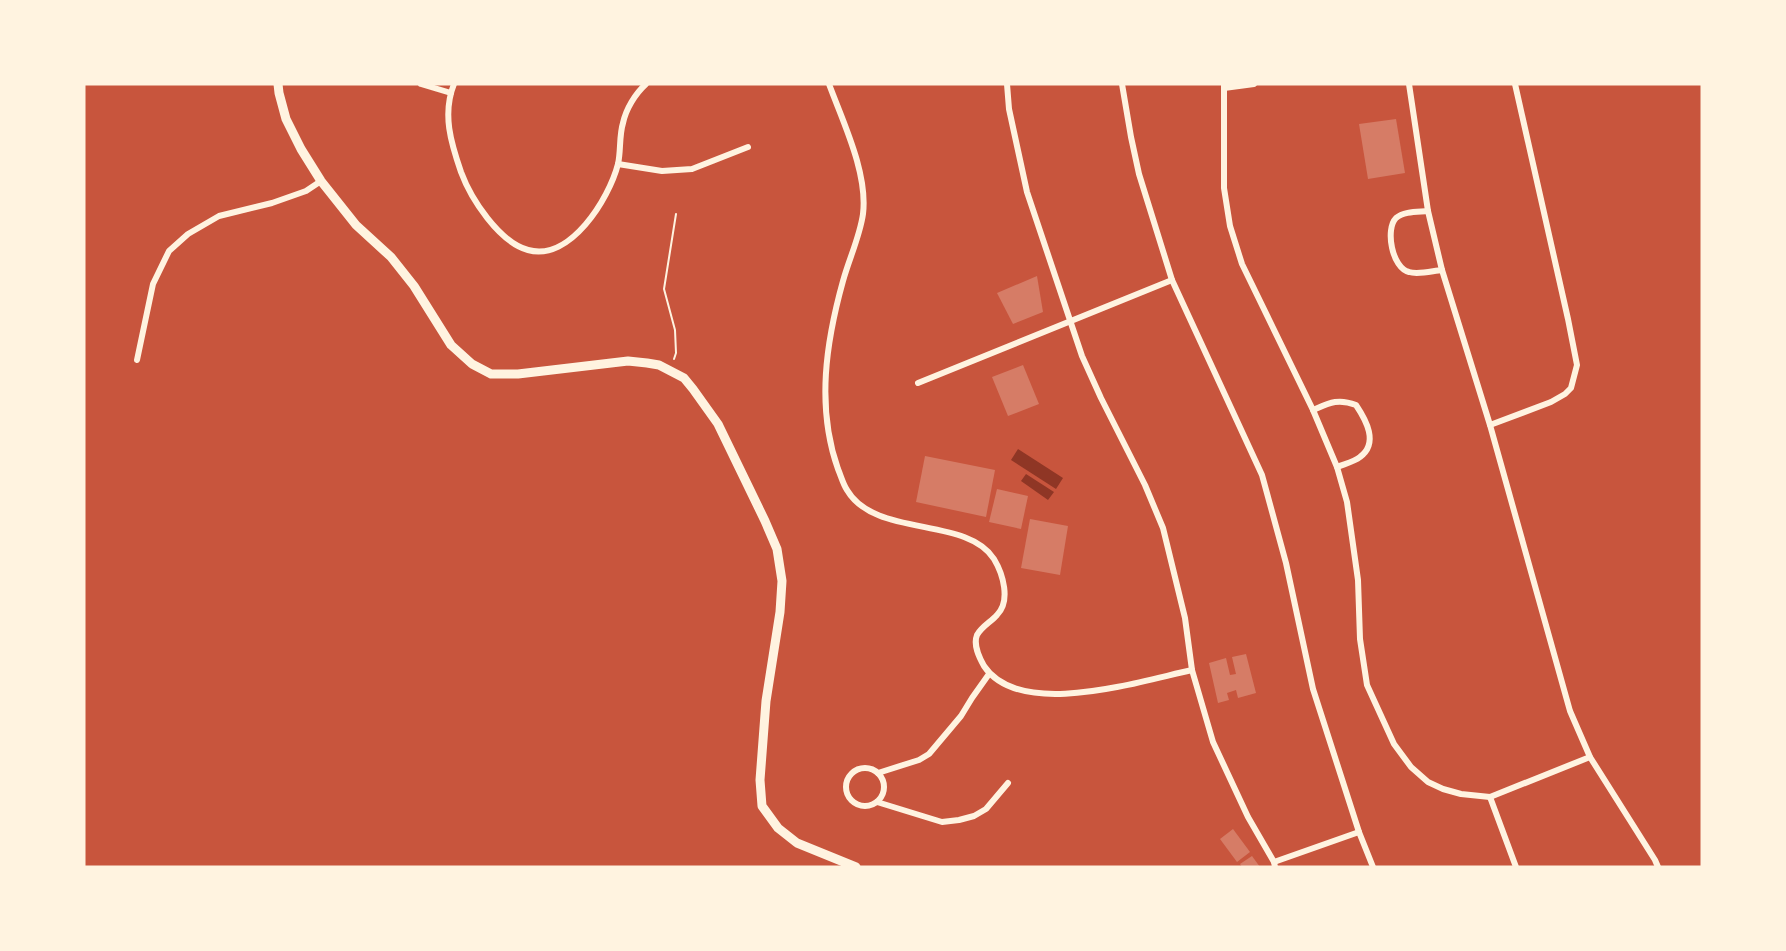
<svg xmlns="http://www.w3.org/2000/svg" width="1786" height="951" font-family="Karla,sans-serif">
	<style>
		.water { fill: #8f3625 }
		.building { fill: #d67c66 }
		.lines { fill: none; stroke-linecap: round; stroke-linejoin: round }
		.path { stroke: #fff3e0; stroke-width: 2 }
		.minor { stroke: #fff3e0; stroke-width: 6 }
		.tertiary { stroke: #fff3e0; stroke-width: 9 }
	</style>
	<rect width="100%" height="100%" fill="#c8553d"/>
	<g class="water">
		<path d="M1018 449 1063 478 1056 489 1011 460Z"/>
		<path d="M1026 474 1054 492 1048 500 1021 481Z"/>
	</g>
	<g class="building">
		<path d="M1396 119 1405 173 1368 179 1359 124Z"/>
		<path d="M1037 276 1043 312 1013 324 997 293Z"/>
		<path d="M1023 365 1039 404 1008 416 992 377Z"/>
		<path d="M925 456 995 470 986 517 916 502Z"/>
		<path d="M997 489 1028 496 1021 529 989 522Z"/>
		<path d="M1030 519 1068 526 1060 575 1021 568Z"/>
		<path d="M1246 654 1256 693 1238 698 1236 690 1227 693 1229 700 1218 703 1209 663 1226 658 1230 675 1236 674 1232 657Z"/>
		<path d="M1233 829 1250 852 1237 862 1220 839Z"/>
		<path d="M1252 856 1260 867H1242L1240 864Z"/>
	</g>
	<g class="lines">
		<path class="path" d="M674 359 676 353 675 330 664 289 676 214"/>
		<g class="minor">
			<path d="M421 84 451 93"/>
			<path d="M454 84C442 114 451 143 461 172 471 199 499 242 528 250 570 262 609 199 618 164 621 151 619 136 623 123 626 109 635 94 646 84"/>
			<path d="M829 84C843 122 868 173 863 214 860 236 849 259 843 281 826 342 816 407 838 469 841 476 843 484 847 490 875 538 967 516 994 559 1003 574 1011 601 997 615 991 622 982 626 977 635 973 645 979 657 984 666 1020 720 1140 681 1192 670"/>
			<path d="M1007 84 1009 109 1027 192 1082 356 1101 398 1145 485 1163 528 1185 618 1192 670 1213 742 1248 817 1274 862 1275 867"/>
			<path d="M1122 84 1131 137 1139 174 1172 280 1262 475 1286 563 1313 689 1359 832 1373 867"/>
			<path d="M1224 84V188L1230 226 1242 264 1313 410 1337 467 1347 502 1358 580 1360 639 1367 685 1394 744 1411 767 1428 782 1443 789 1461 794 1490 797 1590 757"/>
			<path d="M1409 84 1428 211 1442 270 1490 425 1570 711 1590 757 1655 860 1658 867"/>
			<path d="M1224 88 1254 84"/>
			<path d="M618 164 662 171 692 169 748 147"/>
			<path d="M1428 211C1418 212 1404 211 1396 218 1385 229 1392 268 1409 272 1418 275 1432 271 1442 270"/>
			<path d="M137 360 153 284 169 251 188 234 219 216 272 203 306 191 321 181"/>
			<path d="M918 383 1172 280"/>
			<path d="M1313 410C1329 403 1338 398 1356 405 1366 420 1379 443 1360 457 1354 462 1344 464 1337 467"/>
			<path d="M1490 425 1551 402 1565 394 1571 388 1577 365 1568 319 1515 84"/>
			<circle cx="865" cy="787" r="19"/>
			<path d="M878 773 919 760 929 754 961 716 972 698 989 674"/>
			<path d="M1490 797 1516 867"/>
			<path d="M877 802 942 822 959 820 974 816 986 809 1008 783"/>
			<path d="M1274 862 1359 832"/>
		</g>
		<path class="tertiary" d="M278 84 279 93 286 119 301 149 321 181 356 225 391 257 414 286 451 345 472 364 491 374H518L628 361 647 363 659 365 684 378 693 389 718 424 765 521 777 549 782 581 780 612 766 701 760 780 762 806 778 828 797 843 856 867"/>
	</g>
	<rect width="1786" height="951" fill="none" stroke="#fff3e0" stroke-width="171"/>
</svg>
